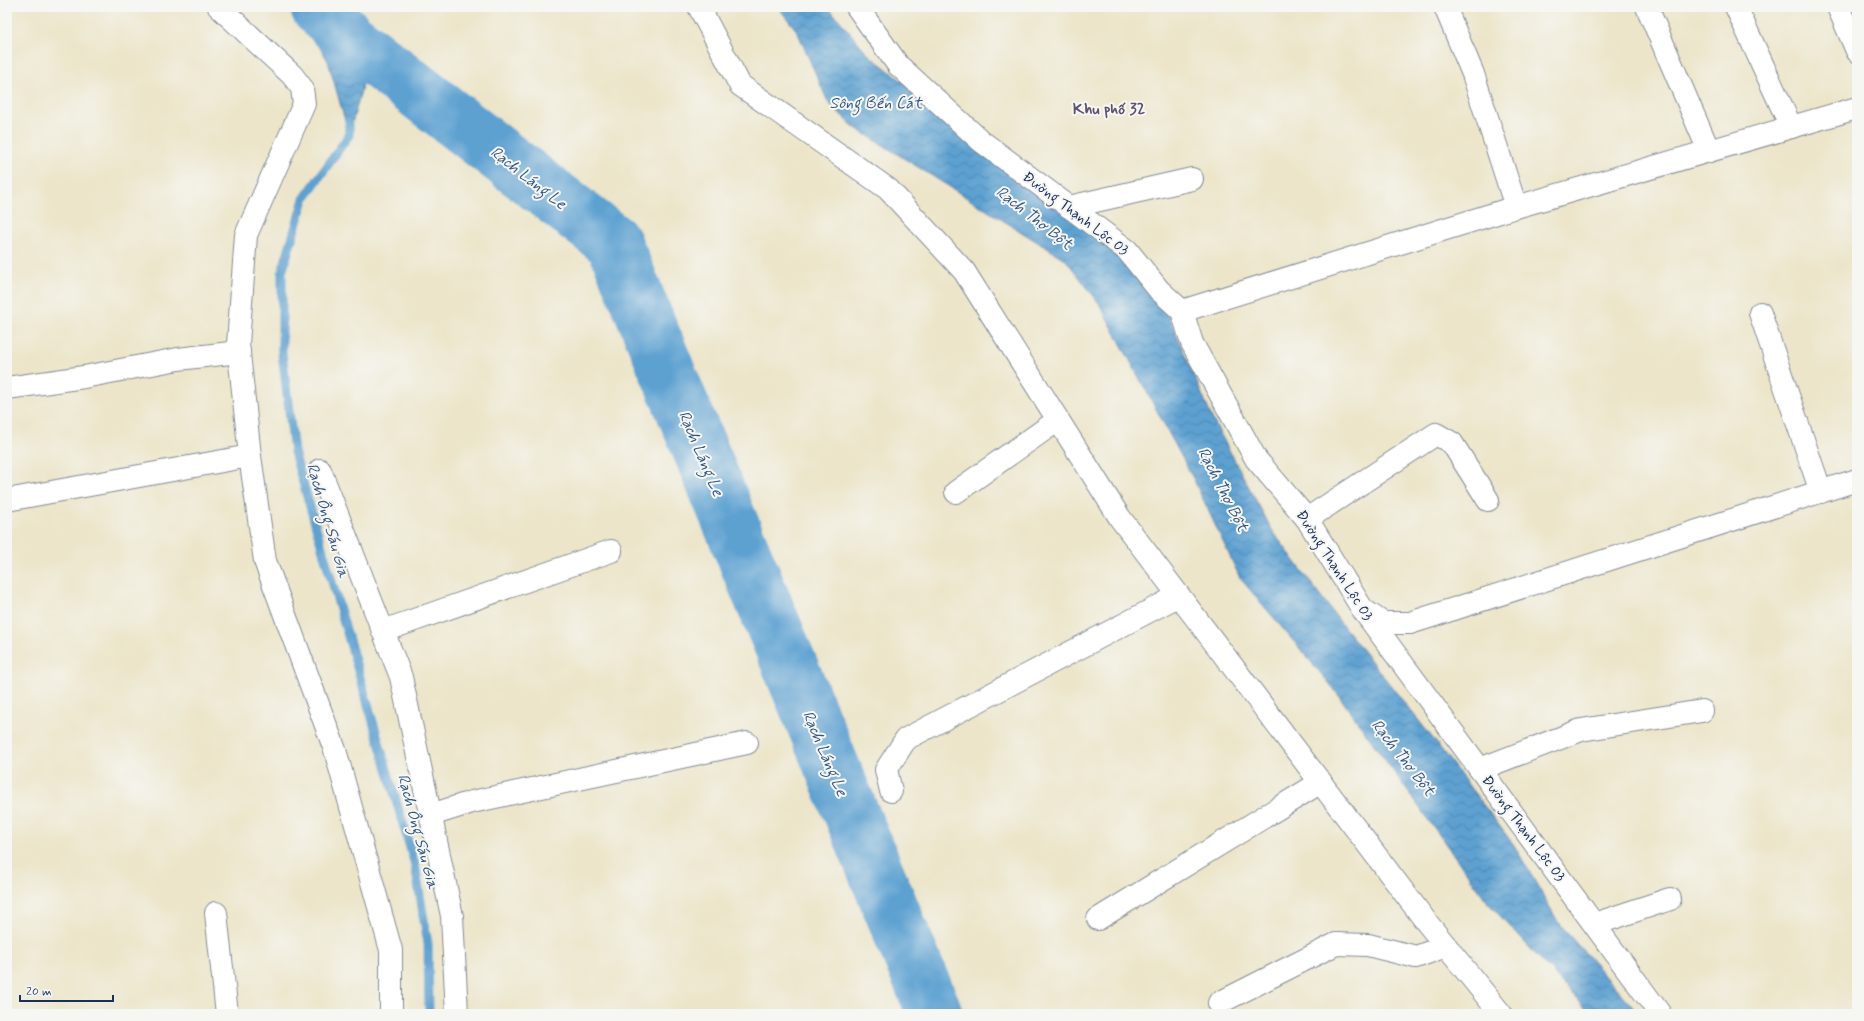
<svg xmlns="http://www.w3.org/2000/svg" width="1864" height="1021" font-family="Mynerve,sans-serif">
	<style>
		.water { fill: url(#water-waves); stroke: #3c6898 }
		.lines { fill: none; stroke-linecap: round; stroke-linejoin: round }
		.stream { stroke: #5da1d1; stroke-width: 9 }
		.river { stroke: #5da1d1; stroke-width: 56 }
		.minor-casing { stroke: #848a94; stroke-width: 24 }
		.minor { stroke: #fff; stroke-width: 22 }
		.labels { text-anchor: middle; stroke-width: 4; stroke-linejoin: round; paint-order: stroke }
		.street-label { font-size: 15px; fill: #1b2f5e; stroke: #f6f6f2 }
		.water-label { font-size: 16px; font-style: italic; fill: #325786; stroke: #f6f6f2 }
		.neighbourhood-label { font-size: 16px; font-weight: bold; fill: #5f526f; stroke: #f6f6f2 }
	</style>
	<defs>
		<pattern id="water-waves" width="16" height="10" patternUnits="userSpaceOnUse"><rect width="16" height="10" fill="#5da1d1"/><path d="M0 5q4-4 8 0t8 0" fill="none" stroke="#4c84ad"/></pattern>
	</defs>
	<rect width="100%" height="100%" fill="#f6f6f2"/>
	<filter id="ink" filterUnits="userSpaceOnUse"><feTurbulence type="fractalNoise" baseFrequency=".025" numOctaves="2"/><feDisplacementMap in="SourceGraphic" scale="8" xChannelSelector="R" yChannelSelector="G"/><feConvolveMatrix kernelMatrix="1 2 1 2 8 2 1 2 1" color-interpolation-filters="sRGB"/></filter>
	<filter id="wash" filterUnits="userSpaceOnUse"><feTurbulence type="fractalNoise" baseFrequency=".012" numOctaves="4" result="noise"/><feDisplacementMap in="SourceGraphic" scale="16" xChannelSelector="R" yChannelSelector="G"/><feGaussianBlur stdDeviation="0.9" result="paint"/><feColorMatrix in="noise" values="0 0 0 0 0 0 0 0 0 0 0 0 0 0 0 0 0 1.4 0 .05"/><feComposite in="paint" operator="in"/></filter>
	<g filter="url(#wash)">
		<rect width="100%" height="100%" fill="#ece5c9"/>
		<g class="water">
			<path d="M296 7H353L362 20 496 152 366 72 349 135 328 61Z"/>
			<path d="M778 7H828L870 56 1068 209 1158 292 1213 420 1272 530 1340 622 1431 736 1514 845 1560 925 1639 1014H1591L1489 904 1334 689 1240 578 1193 478 1099 303 1066 260 854 127 828 102 797 31Z"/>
		</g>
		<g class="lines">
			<path class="stream" d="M349 124V135L304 199 282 272V353L294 452 415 865 428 944 429 1014"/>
			<path class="river" d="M318 7 350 39 614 243 935 1014"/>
		</g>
	</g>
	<g filter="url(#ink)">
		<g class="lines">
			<g class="minor-casing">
				<g id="minor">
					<path d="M219 7 292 75 302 88 304 104 246 235 238 344 250 456 265 561 335 750 391 950V1014"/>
					<path d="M699 7 740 85 888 189 964 271 1120 518 1428 924 1501 1014"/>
					<path d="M857 7 898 65 981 141 1127 250 1159 290 1182 311 1192 343 1256 459 1307 519 1363 610 1660 1014"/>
					<path d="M1445 7 1473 74 1516 207"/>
					<path d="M1647 7 1709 151"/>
					<path d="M1736 7 1791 127"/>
					<path d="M1838 7 1857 51"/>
					<path d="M1069 207 1192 179"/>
					<path d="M1182 311 1516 207 1857 108"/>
					<path d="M1760 313 1821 492"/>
					<path d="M7 388 84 377 178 359 239 352"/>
					<path d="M320 470 401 677 452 916 457 1014"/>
					<path d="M956 492 1058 420"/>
					<path d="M7 500 250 456"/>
					<path d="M1307 519 1436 434 1452 443 1488 500"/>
					<path d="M1365 611 1383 623H1410L1857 480"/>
					<path d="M383 631 611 551"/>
					<path d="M1480 769 1581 730 1702 711"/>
					<path d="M891 791 886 770 906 739 1178 596"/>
					<path d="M431 815 472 802 747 743"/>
					<path d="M216 913 227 1014"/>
					<path d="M1098 919 1321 782"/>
					<path d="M1595 924 1670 899"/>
					<path d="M1219 1003 1336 944 1368 945 1416 957 1446 946"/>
				</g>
			</g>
			<use href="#minor" class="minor"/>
		</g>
	</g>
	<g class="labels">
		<g class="street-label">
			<text transform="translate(1076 213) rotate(37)" y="5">Đường Thạnh Lộc 03</text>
			<text transform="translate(1335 565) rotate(57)" y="5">Đường Thạnh Lộc 03</text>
			<text transform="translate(1524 828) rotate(53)" y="5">Đường Thạnh Lộc 03</text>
		</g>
		<g class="water-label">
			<text x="876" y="108">Sông Bến Cát</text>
			<text transform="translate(529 177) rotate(38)" y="6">Rạch Láng Le</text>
			<text transform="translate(1035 217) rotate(38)" y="6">Rạch Thợ Bột</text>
			<text transform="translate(702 453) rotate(67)" y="6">Rạch Láng Le</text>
			<text transform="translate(1224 489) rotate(63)" y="6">Rạch Thợ Bột</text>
			<text transform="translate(329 520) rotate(74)" y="6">Rạch Ông Sáu Gia</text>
			<text transform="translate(826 753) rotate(67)" y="6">Rạch Láng Le</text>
			<text transform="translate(1404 757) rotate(52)" y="6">Rạch Thợ Bột</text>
			<text transform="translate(419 831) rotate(75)" y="6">Rạch Ông Sáu Gia</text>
		</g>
		<g class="neighbourhood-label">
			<text x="1109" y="114">Khu phố 32</text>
		</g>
	</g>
	<rect width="1864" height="1021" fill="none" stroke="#f6f6f2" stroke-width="24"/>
	<path d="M20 995v6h93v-6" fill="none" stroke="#1b2f5e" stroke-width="2"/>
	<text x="26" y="995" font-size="12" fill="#1b2f5e" stroke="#f6f6f2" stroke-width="3" paint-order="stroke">20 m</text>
</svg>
